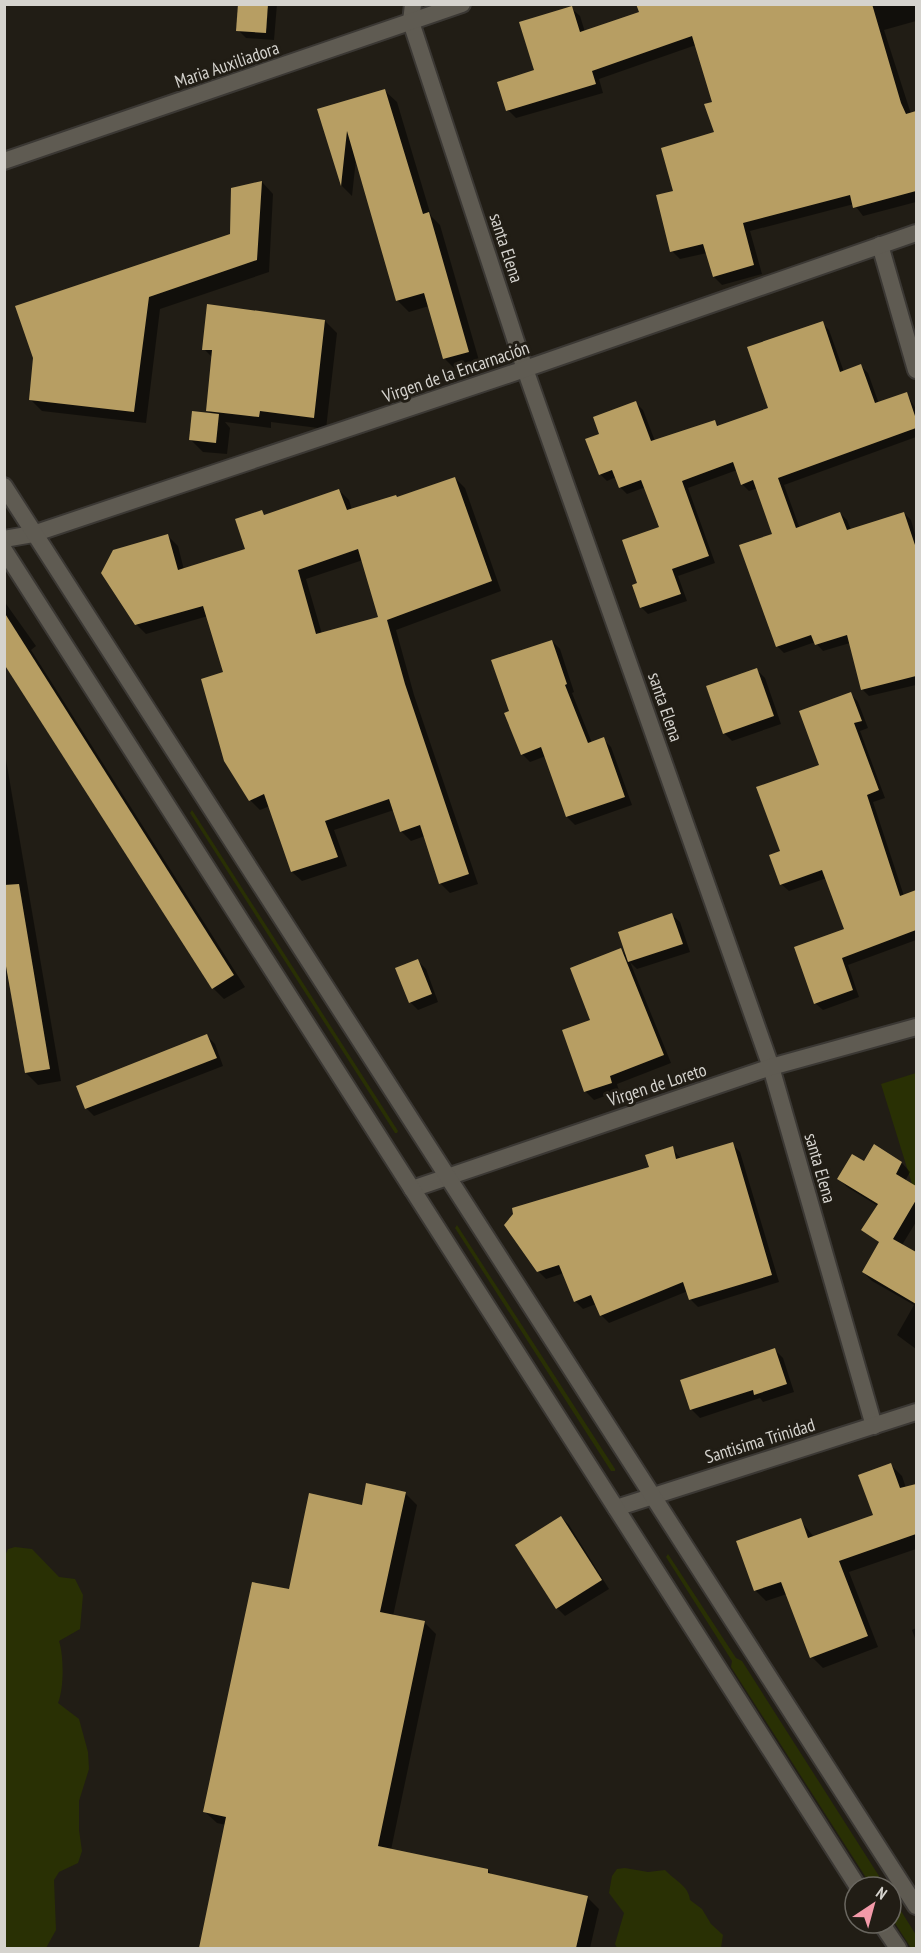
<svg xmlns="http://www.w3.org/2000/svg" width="921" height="1953" font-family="'PT Sans Narrow',sans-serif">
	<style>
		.green { fill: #293004 }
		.shadow { fill: #0007; fill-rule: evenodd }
		.building { fill: #b79e63; fill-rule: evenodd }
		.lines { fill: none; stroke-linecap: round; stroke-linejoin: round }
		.minor-casing { stroke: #3b3834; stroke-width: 20 }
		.tertiary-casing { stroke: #3b3834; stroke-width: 20 }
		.secondary-casing { stroke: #3b3834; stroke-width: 20 }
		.minor { stroke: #5f5b52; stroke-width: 16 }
		.tertiary { stroke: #5f5b52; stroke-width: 16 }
		.secondary { stroke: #5f5b52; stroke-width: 16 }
		.labels { text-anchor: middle; stroke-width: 6; stroke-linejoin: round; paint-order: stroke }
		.street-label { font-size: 18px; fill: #d5d3ce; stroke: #211d15 }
	</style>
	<rect width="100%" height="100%" fill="#211d15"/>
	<g class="green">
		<path d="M192 810 398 1131 397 1133H395L190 813Z"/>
		<path d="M916 1073V1197L881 1084Z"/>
		<path d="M457 1225 615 1469V1471H611L455 1228Z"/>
		<path d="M15 1547 32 1549 59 1577 75 1579 83 1595 80 1629 59 1641C64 1656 64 1689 58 1703L79 1719 88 1752 89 1769 79 1801V1830L82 1851 78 1863 59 1872 54 1880 56 1930 46 1948H5L4 1558 8 1549Z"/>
		<path d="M668 1554 736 1658 742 1661 886 1887H872L731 1667 732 1661 666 1557Z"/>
		<path d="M625 1868 648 1872 665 1870C674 1880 689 1886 690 1900L702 1909 711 1924 723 1935 721 1948H617L615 1944 624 1913 609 1893 612 1876 617 1869Z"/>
		<path d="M891 1895 916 1935V1948H911L891 1917Z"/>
	</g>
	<g class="shadow">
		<path d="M240 4H277L274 40 246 38 238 30Z"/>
		<path d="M641 4H915L916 21 884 30 911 114 916 112V202L863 216 854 204 750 231 762 274 722 285 714 277 707 253 680 259 672 251 675 192 716 133 714 103 696 45 599 79 603 93 516 118 508 110 536 71 571 8 580 16 585 32 641 13Z"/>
		<path d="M385 91 397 102 431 216 440 225 480 364 456 370 444 358 429 306 409 312 397 300 356 159 352 196 342 186 319 110Z"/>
		<path d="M262 182 273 194 269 272 160 309 146 423 42 411 30 399 35 358 231 236Z"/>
		<path d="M325 321 337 333 326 429 271 422V428L225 422 230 428 227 454 203 452 191 440 213 415 208 410 213 358 204 349Z"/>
		<path d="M822 323 829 330 844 372 861 366 868 373 879 404 906 393 916 409V437L784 485 800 529 840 513 847 520 851 530 904 513 911 520 916 538V685L869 696 862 689 850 643 823 651 815 642 784 653 777 646 774 535 758 488 749 491 742 484 737 470 688 488 715 563 678 576 687 601 648 614 641 607 639 584 661 528 646 487 627 494 620 487 616 477 607 481 600 474 601 435 636 403 643 410 655 441 714 421 720 427 770 409Z"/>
		<path d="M455 478 465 488 501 591 396 630 414 695 478 884 450 893 440 883 425 836 411 841 401 831 394 810 334 830 347 866 302 881 292 872 270 806 260 810 250 800 225 673 208 616 146 634 136 624 168 536 178 546 184 570 247 550 262 512 266 516 339 490 349 500 352 510 398 499ZM363 560 380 618 322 634 306 579Z"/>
		<path d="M4 601 36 646 31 650 245 987 224 999 213 988 4 661Z"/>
		<path d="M552 641 560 649 574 692 572 693 592 743 603 739 611 747 632 805 575 825 567 817 546 756 530 762 522 754 511 712Z"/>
		<path d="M757 670 765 678 781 724 732 741 724 733Z"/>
		<path d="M851 694 858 702 868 728 860 731 885 798 873 802 904 896 916 892V940L848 965 859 997 823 1010 815 1003 846 930 827 878 789 891 781 884 782 852Z"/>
		<path d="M4 748 61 1081 38 1085 26 1073 4 946Z"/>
		<path d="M672 915 680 922 690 952 637 969 630 962 671 1063 617 1084 619 1091 594 1100 586 1092 563 1031 592 1021 620 949 628 957Z"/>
		<path d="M418 961 426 969 438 1002 418 1010 410 1002Z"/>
		<path d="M207 1036 215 1044 223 1066 94 1116 86 1108Z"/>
		<path d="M732 1144 740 1152 779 1282 698 1307 690 1299 688 1291 609 1323 601 1315 596 1304 583 1309 575 1301 564 1273 546 1279 538 1271 672 1148 681 1159Z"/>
		<path d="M874 1146 902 1163 910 1172 905 1181 916 1188V1222L902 1245 916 1253V1349L897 1335 914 1305 872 1281 863 1272 880 1243 863 1230 878 1206 847 1187 839 1179 864 1163Z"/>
		<path d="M775 1350 783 1358 794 1392 763 1402 760 1398 700 1418 692 1410 682 1381Z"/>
		<path d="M891 1465 902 1476 906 1488 916 1485V1549L849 1572 878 1647 823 1668 812 1657 787 1594 766 1601 755 1590 800 1520 814 1537 875 1516Z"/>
		<path d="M405 1493 417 1505 393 1616 424 1622 436 1634 391 1850 488 1870 493 1876 587 1897 599 1909 590 1948H200L226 1825 217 1823 205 1812 290 1591 363 1507Z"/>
		<path d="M561 1517 569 1525 609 1589 565 1616 557 1608Z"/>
		<path d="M916 1628V1641L912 1630Z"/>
	</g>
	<g class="building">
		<path d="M238 4H268L266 33 236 31Z"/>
		<path d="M636 4H872L901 103 906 114 916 111V191L853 208 850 195 743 223 754 265 713 277 703 244 670 252 656 195 673 191 661 148 714 132 704 104 712 102 692 36 592 71 596 84 506 111 497 82 534 70 519 22 572 6 580 32 639 12Z"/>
		<path d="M385 89 423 214 429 212 469 352 443 359 424 293 396 301 347 131 341 186 317 109Z"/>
		<path d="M262 181 257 260 149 297 134 412 29 400 33 358 15 306 230 234 231 188Z"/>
		<path d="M207 304 325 320 314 418 260 411 259 417 206 411 212 350H202Z"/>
		<path d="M823 321 840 372 861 364 875 403 907 392 916 419V428L778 478 796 528 840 512 847 530 904 512 916 548V676L861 690 847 635 815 645 811 635 776 647 739 545 772 534 753 480 741 485 733 462 682 481 709 556 672 569 681 594 640 608 632 585 637 583 622 540 659 527 641 480 619 488 612 470 599 475 585 439 599 434 593 417 636 401 651 441 715 420 717 426 768 408 747 347Z"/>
		<path d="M192 411 219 414 216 443 189 440Z"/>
		<path d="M455 477 492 581 387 620 405 684 469 874 439 884 420 825 400 832 389 799 325 821 338 857 291 872 264 794 249 801 224 761 201 679 223 672 203 606 135 625 101 573 113 550 168 534 178 570 245 549 235 519 262 510 264 515 339 489 347 510 396 495 397 497ZM358 549 378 617 316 634 298 570Z"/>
		<path d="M4 612 234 975 212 989 4 664Z"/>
		<path d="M552 640 567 684 565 685 588 743 604 737 625 797 566 817 541 747 521 755 504 713 509 711 491 660Z"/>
		<path d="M757 668 774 716 723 734 706 686Z"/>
		<path d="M851 692 862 721 854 723 879 790 867 795 900 896 916 890V930L842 958 853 990 814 1004 794 947 844 929 822 870 780 885 769 855 780 851 756 787 819 765 799 711Z"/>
		<path d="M19 884 50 1069 25 1073 4 955V885Z"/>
		<path d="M672 913 683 944 628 962 618 932Z"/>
		<path d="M621 948 664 1055 610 1076 612 1083 584 1092 562 1030 590 1020 570 968Z"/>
		<path d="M418 959 432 994 409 1003 395 968Z"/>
		<path d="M207 1034 217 1058 85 1109 76 1086Z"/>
		<path d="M733 1142 772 1275 689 1300 683 1282 600 1316 591 1295 574 1302 559 1265 537 1272 504 1225 513 1214 512 1208 649 1167 645 1155 673 1146 676 1159Z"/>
		<path d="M874 1144 902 1162 896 1174 916 1186V1200L893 1239 916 1252V1304L862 1272 879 1242 861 1230 878 1204 837 1179 852 1154 864 1161Z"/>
		<path d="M775 1348 787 1384 754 1395 753 1390 690 1410 680 1380Z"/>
		<path d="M891 1463 900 1488 916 1484V1534L839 1561 868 1636 810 1658 781 1582 754 1591 736 1541 801 1518 808 1538 873 1515 858 1475Z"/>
		<path d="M366 1483 406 1492 380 1612 425 1621 378 1846 488 1869V1873L588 1896 576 1948H199L226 1817 203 1812 252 1582 289 1589 309 1493 362 1505Z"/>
		<path d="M561 1516 602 1580 556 1609 515 1545Z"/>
	</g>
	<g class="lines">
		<g class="minor-casing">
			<g id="minor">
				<path d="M413 4 411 22 525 369 771 1067 874 1426"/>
				<path d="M4 161 462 4"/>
				<path d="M880 245 916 370"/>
				<path d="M4 539 33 534 525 369 916 233"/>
				<path d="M616 1508 916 1412"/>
			</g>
		</g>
		<g class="tertiary-casing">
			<path id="tertiary" d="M412 1189 771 1067 916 1027"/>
		</g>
		<g class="secondary-casing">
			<g id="secondary">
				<path d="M4 486 916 1906"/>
				<path d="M4 550 858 1887"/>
				<path d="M881 1923 898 1948"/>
			</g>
		</g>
		<use href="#minor" class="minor"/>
		<use href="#tertiary" class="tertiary"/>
		<use href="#secondary" class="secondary"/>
	</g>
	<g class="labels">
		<g class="street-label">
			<text transform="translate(227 65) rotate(-19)" y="6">Maria Auxiliadora</text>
			<text transform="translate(506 248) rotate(72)" y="6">santa Elena</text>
			<text transform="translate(456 372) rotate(-19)" y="6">Virgen de la Encarnación</text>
			<text transform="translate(665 707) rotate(71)" y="6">santa Elena</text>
			<text transform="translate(657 1085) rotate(-18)" y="6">Virgen de Loreto</text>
			<text transform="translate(820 1168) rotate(74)" y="6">santa Elena</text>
			<text transform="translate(760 1441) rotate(-17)" y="6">Santisima Trinidad</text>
		</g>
	</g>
	<rect width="921" height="1953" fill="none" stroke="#d5d3ce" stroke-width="12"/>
	<g transform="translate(873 1905) rotate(36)"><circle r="28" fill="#211d15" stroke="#69665f" stroke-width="1.5"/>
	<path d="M0-4.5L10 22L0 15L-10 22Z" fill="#f39aa9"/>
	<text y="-9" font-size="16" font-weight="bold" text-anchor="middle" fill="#d5d3ce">N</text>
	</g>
</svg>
